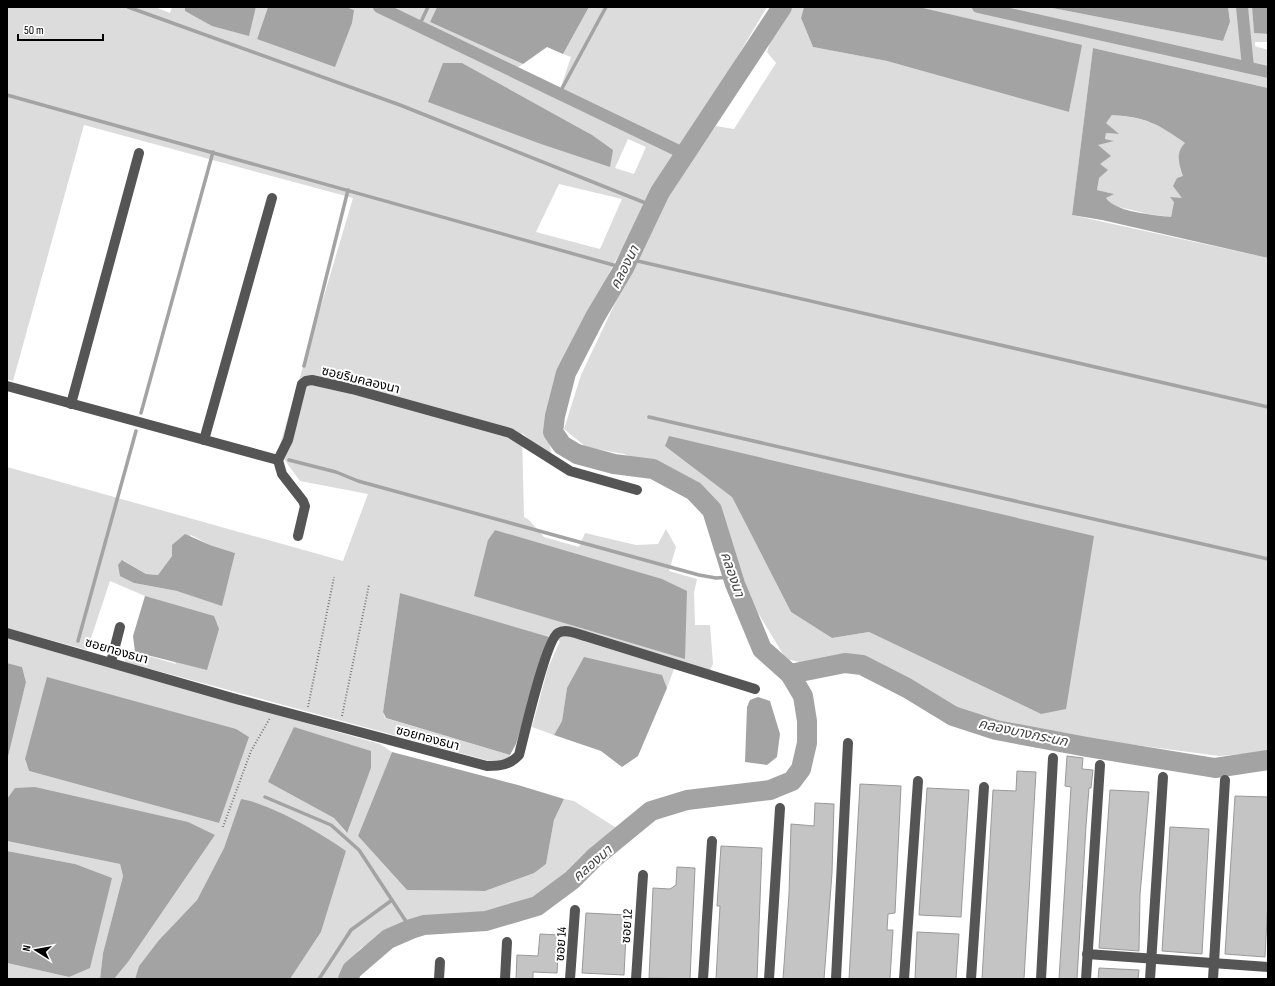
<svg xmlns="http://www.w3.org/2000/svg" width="1275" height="986" font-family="'Sofia Sans Condensed','Noto Sans Thai',sans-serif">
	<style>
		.green { fill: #dcdcdc; fill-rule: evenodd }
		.water { fill: #a3a3a3; fill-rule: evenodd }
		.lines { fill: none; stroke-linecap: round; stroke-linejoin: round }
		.stream { stroke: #a3a3a3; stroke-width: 3.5 }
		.canal { stroke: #a3a3a3; stroke-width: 12 }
		.river { stroke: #a3a3a3; stroke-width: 20 }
		.building { fill: #c4c4c4; stroke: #999 }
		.path { stroke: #777; stroke-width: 2; stroke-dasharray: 1 2; stroke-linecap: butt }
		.minor { stroke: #555; stroke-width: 10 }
		.labels { text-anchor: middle; stroke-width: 4; stroke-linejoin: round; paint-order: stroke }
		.street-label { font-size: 13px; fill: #000; stroke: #fff }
		.water-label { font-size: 14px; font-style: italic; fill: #444; stroke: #fff }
	</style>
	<rect width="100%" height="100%" fill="#fff"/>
	<g class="green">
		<path d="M7 7H155L170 13 172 7H185V11L249 35 256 7H268L257 39 354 10 346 7H437L430 22 523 64 515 69 560 90 571 57 563 54 589 7H767L613 265 556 382 547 418 551 453 536 445 522 433 524 517 529 520 544 537 579 547 585 533 636 545 658 544 666 529 676 547 669 571 697 579 694 593 695 625H710L713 664 706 678 674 669 667 688 662 675 567 688 562 721 554 735 532 727 548 668 560 641 400 593 383 712 385 718 510 755 508 759 493 762 125 662 128 650 176 664 145 596 110 581 87 650 7 628V467L343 561 368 494 300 481 278 451 353 198 84 125 13 381 7 379ZM443 63H462L592 135ZM628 139 646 147 634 174 615 168ZM559 184 622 199 600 249 536 232ZM495 530 544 546 488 540ZM191 535 210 545 235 553 177 591 134 583 123 560 146 574 158 575 172 556Z"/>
		<path d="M793 7H804L801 18 813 47 887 61 1069 112 1081 45 919 7H1047L1223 41 1230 22 1228 7H1252L1254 33 1268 34V42H1255V46L1268 50V88L1093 48 1072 215 1268 258V752L1219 756 1090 739 983 720 898 679 859 657 804 663 786 659 752 603 719 516 683 477 624 454 586 447 564 429 581 375 672 183 716 126 734 129 776 63 767 52 774 30ZM732 497 1041 714 869 632 832 638 791 612Z"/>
		<path d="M1112 115C1148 118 1156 123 1185 143L1182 198 1174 202 1171 217 1148 214 1111 205 1106 198 1113 194 1097 190 1100 164 1097 145 1113 141 1105 139 1106 133 1118 134 1105 123Z"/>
		<path d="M7 638 380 744 392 752 358 836 407 890 485 891 546 864 554 820 564 799 574 801 618 829 593 853 531 903 485 913 421 917 386 933 360 949 338 979H290L321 932 346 851 241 799 224 848 197 900 159 940 139 966 135 979H114L128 962 215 835 7 799V761L26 682 22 667 7 663ZM25 760 227 798 219 823 29 771ZM371 768 346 833 334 818 268 782Z"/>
		<path d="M7 841 120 864 123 876 103 953 100 979H7V963L69 977 75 864 7 851Z"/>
	</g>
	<g class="water">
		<path d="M185 7H256L249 36 212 26 185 11Z"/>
		<path d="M268 7H346L354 10 352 23 335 67 257 39Z"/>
		<path d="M437 7H589L563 54 547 47 523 64 430 22Z"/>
		<path d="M804 7H919L1082 45 1069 112 887 61 813 47 801 18Z"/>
		<path d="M1047 7H1228L1230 22 1223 41Z"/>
		<path d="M1252 7H1268V34L1254 33Z"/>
		<path d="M1093 48 1268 88V258L1102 220 1072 215ZM1112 115C1146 117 1158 124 1185 143 1175 153 1179 164 1183 176L1177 178 1173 186 1182 198 1170 197 1174 202 1171 217C1154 215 1115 212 1106 198L1114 194 1097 190 1099 178 1108 170 1100 164 1111 156 1098 145 1114 141 1105 139 1106 133 1119 134 1106 123Z"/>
		<path d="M443 63H462L592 135 613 150 610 167 541 144 428 102Z"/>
		<path d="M669 436 1094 536 1066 709 1041 714 869 632 832 638 791 612 732 497 665 446Z"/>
		<path d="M495 530 662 579 687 591 685 659 474 596 488 540Z"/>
		<path d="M185 534 210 545 235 553 222 606 177 591 134 583 120 576 118 565 122 560 146 574 158 575 172 556V545Z"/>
		<path d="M400 593 549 637 516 744 510 755 386 718 383 712Z"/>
		<path d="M145 596 214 616 219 629 207 670 135 652 133 636Z"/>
		<path d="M584 657 662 675 667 688 638 756 622 767 601 751 554 735 562 721 567 688Z"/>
		<path d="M7 663 22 667 26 682 7 761Z"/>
		<path d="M47 677 236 729 249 737 219 823 29 771 25 759Z"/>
		<path d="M758 697 770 701 780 734 777 757 767 765 745 762 747 707 750 700Z"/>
		<path d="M294 727 371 751V768L347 833 334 818 268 782Z"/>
		<path d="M392 752 518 785 564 799 554 820 546 864 534 873 485 891 407 890 358 836Z"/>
		<path d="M35 787 188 822 215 835 128 962 114 979H100L103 953 123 876 120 864 7 841V799L15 788Z"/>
		<path d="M241 799C271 804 321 833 346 851L321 932 290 979H135L139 966 159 940 197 900 224 848Z"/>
		<path d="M7 851 75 864 112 878 90 968 69 977 7 963Z"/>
	</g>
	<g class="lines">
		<g class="stream">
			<path d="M128 7 400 105 653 206"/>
			<path d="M419 26 428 7"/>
			<path d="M559 94 606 7"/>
			<path d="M7 95 624 268"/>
			<path d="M629 259 1268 407"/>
			<path d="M304 366 348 190"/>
			<path d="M141 413 213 152"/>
			<path d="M649 417 1268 559"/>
			<path d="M289 460 336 472 358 481 699 575 716 578 733 577"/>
			<path d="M78 641 136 431"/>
			<path d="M265 797 331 825 359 850 411 929"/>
			<path d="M319 979 351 930 392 900"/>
		</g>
		<g class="canal">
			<path d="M379 7 685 154"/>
			<path d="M978 7 1268 72"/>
			<path d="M1242 7 1248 67"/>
		</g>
		<g class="river">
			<path d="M790 674 845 663 862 665 907 688 953 716 996 730 1087 747 1215 768 1268 760"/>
			<path d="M348 979 352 970 388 939 411 929 424 925 486 921 537 906 572 880 595 857 651 811 687 800 770 790 792 781 801 769 807 743V721L803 696 790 674 762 649 735 584 712 510 694 491 653 469 614 464 577 454 562 445 553 432 555 416 566 373 595 317 624 268 660 192 782 7"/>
		</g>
	</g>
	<g class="building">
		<path d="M1067 756 1083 758 1082 769 1093 770 1091 788H1089L1086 826 1077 979H1059L1071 787 1065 786Z"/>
		<path d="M1017 771 1036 772 1024 979H982L993 790 1016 791Z"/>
		<path d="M860 784 901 786 895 913 888 914 887 930H893L890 979H849Z"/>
		<path d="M927 788 969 790 961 917 919 915Z"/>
		<path d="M1110 790 1149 792 1140 895 1139 951 1099 948Z"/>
		<path d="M1235 796 1268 797V900L1265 957 1225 954Z"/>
		<path d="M815 803 834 804 832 873 824 979H783L789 894 791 824 814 826Z"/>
		<path d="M1170 827 1209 829 1202 954 1162 951Z"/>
		<path d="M721 846 762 848 757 979H716L720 906H717Z"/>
		<path d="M677 867 695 868 690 979 649 978 653 888 670 889 676 885Z"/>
		<path d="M586 913 627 915 624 975 582 973Z"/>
		<path d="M917 932 959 934 956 979H915Z"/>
		<path d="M540 934 559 935 557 973 533 972V979H516L517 955 538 956Z"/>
		<path d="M1099 968 1139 970 1138 979H1098Z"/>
	</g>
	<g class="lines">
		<g class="path">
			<path d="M308 707 334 577"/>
			<path d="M342 716 369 585"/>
			<path d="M223 827 251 751 270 718"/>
		</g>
		<g class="minor">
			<path d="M7 386 278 460 288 440 302 384 306 381 312 380 352 389 510 433 570 471 637 490"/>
			<path d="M71 404 139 153"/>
			<path d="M204 440 272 198"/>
			<path d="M278 460 282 474 303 501 305 506 298 536"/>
			<path d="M7 633 236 699 487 766C500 766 510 765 519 755 524 736 546 640 558 633 566 628 576 634 585 636L755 689"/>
			<path d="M111 662 120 627"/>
			<path d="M1087 954 1268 967"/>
			<path d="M439 979 440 962"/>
			<path d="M505 979 507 942"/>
			<path d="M570 979 575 910"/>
			<path d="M636 979 643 875"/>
			<path d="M703 979 712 841"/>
			<path d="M769 979 780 808"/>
			<path d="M836 979 848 743"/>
			<path d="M904 979 918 781"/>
			<path d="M971 979 984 787"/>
			<path d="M1041 979 1053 758"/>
			<path d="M1086 979 1100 765"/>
			<path d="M1150 979 1163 777"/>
			<path d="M1213 979 1225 780"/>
		</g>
	</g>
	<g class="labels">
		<g class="street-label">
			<text transform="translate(361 379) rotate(14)" y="5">ซอยริมคลองนา</text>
			<text transform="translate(117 650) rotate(16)" y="5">ซอยทองธนา</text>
			<text transform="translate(428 737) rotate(15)" y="5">ซอยทองธนา</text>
			<text transform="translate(626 926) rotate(-86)" y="5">ซอย 12</text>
			<text transform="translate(560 944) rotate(-86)" y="5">ซอย 14</text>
		</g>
		<g class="water-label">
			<text transform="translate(624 267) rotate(-63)" y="5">คลองนา</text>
			<text transform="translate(733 574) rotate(71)" y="5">คลองนา</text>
			<text transform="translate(1023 732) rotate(12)" y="5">คลองบางกระนก</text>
			<text transform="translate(592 863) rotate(-41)" y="5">คลองนา</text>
		</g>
	</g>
	<rect width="1275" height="986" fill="none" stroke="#000000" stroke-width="16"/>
	<g transform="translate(36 950) rotate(281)" stroke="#ffffff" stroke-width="3" paint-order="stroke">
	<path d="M0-3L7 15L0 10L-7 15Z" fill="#000000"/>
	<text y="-6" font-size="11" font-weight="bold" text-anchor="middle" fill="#000000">N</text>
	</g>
	<path d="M18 34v6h85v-6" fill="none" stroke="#000000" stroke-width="2"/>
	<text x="24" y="34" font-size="12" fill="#000000" stroke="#ffffff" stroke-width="3" paint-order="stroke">50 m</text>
</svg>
